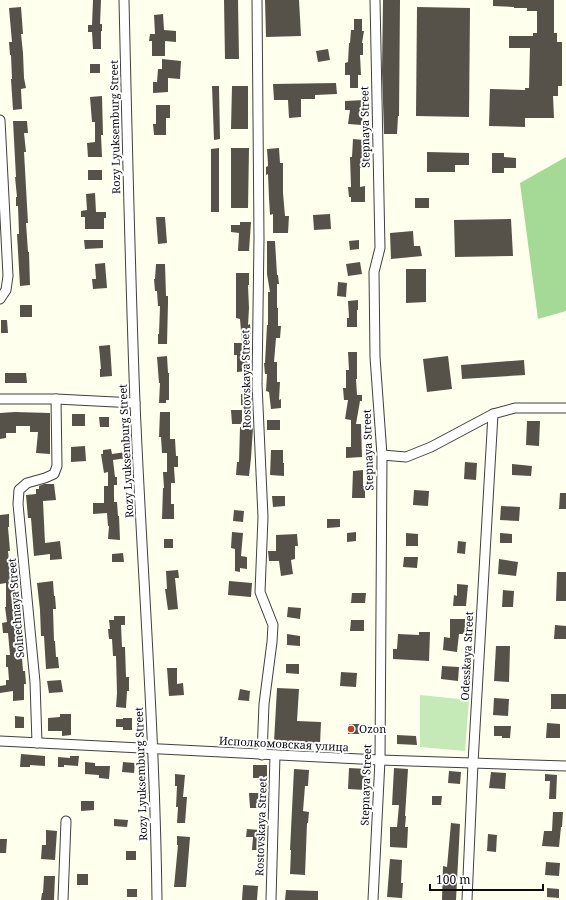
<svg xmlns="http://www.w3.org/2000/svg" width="566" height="900" font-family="'Noto Serif',serif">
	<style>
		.green { fill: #c5e9b7 }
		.forest { fill: #a5da96 }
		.building { fill: #565149 }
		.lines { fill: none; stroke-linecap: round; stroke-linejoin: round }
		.minor-casing { stroke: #404040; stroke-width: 11 }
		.minor { stroke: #fff; stroke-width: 9 }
		.poi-dot { fill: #be4125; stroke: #fff; stroke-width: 1.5 }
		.labels { text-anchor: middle; stroke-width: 4; stroke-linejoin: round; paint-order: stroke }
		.street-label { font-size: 11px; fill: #0d0d0d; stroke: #fff }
		.poi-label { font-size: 11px; fill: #0d0d0d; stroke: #fff; text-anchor: start }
	</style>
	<rect width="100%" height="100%" fill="#feffed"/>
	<path class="green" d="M420 695 469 700 465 751 420 747Z"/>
	<path class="forest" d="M566 157V311L538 319 520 183Z"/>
	<g class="building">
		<path d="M93 0H101L100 24H102V31H101V49H93L92 32H88V25H92Z"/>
		<path d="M224 0H238L239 59H225Z"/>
		<path d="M265 0H299L301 36 266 37Z"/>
		<path d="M383 0H400L399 116H398L397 134H384L382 71Z"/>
		<path d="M493 0H554V33H557V42H562V86H558V96H553L554 118H525V127L489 126 490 89 525 90V88H529L530 48H509V36H533V33H537V11H527V8H514V7L493 6Z"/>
		<path d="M21 7 23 34H21L23 53 24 78 26 88 21 89 22 109 13 110 11 79H12L11 55H10L9 42H12L9 8Z"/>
		<path d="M417 7 470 8 469 117 416 116Z"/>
		<path d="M163 14 164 30 176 31V42L165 41V56H152V41H149L150 34H155L154 15Z"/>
		<path d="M354 19H362V31H364L362 43H363V55H360L361 75H358V88H350V75H345V63L348 62 349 43H350L351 30H354Z"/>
		<path d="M328 49 330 60 318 62 316 51Z"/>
		<path d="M162 59 181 61 180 79 168 78V92L153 93V82H157L158 69H162Z"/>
		<rect x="90" y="64" width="10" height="9"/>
		<path d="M336 83 337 94 315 95V99H301V117L289 118 288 100H274L273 84Z"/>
		<path d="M212 86H219L220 139 214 140Z"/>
		<path d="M232 86H248V129H231Z"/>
		<path d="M102 96 103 135H101L102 157H88L87 143 95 142V122H92L90 97Z"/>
		<path d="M364 100 362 125 348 124 350 110H345V101Z"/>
		<path d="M156 105H170V118H166V135H154L153 124H156Z"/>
		<path d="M13 121H27L28 133H24L26 152H24L28 223H26L28 252H29L30 285 20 286 17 234H19L18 206H16V197H17L15 177H16Z"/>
		<path d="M353 139 364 140 362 157 363 168H360V187L365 186V202H351V197H349L348 187H351L350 157H352Z"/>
		<path d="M219 148V212H211V149Z"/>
		<path d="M231 148H249L248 208H231Z"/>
		<path d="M279 148 280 163H283V193L285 216H289L288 233H273V214L270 215 269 198 268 174 266 175V167L268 166V164L267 149Z"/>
		<path d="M427 152 469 153V165H455V172H427Z"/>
		<path d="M492 153H504V157L516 158V168H504V173H492Z"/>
		<rect x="88" y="170" width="14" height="10"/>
		<path d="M95 193 96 212H106V218H104V229H85V217H81V211L87 210 86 194Z"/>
		<rect x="415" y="198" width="14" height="10"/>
		<path d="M330 214 331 229 314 230 313 215Z"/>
		<path d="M156 217H165L167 243 158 244Z"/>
		<path d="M511 219 513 256 455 257 454 220Z"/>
		<path d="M240 222H251L249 251H238L239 233 231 232V225H240Z"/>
		<path d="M413 231 414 246H420L422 256 391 259 390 233Z"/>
		<path d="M84 240H103V248L85 249Z"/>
		<path d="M359 240V249L350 250 349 241Z"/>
		<path d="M267 241H275L277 275H278L279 284H277V308H278V326H281L280 338H276L274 362H277V382H280L279 400 281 399V408L271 409 269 392 266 391 267 374H265L264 363H265L267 325H268V292H270L267 274Z"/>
		<path d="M360 262 362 274 348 276 346 264Z"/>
		<path d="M105 263 107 288 93 289 92 279H96L95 264Z"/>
		<path d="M156 264H165L166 296H168V303L167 344H158V334H159L160 306H158L157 291H155L154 279H155Z"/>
		<path d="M406 269H426V302L406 303Z"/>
		<path d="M236 273H249V285H248L249 308 248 325 250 324 251 336H249V371L237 372V355H234V343H242L240 319 236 318Z"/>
		<path d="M338 282 347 283 346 297 337 296Z"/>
		<path d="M358 300V310H357V327H347V318H349L348 301Z"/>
		<rect x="20" y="305" width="12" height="12"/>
		<path d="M1 320H7L8 333H1Z"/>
		<path d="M110 345 112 376 100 377V369H101L99 346Z"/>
		<path d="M348 352H357V379H356L357 395H362V401H360L356 424H361L362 457 346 458V447H351V420L345 419 348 400H344L343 388H346V370H349Z"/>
		<path d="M167 356 168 373H169V400H166V403H159L160 383H159L157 357Z"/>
		<path d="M448 356 452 389 427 392 423 359Z"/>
		<path d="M524 360 525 375 462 379 461 365Z"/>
		<path d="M5 373H26L27 383H5Z"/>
		<path d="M241 394H251L252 405H241Z"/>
		<path d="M231 410H242V424H232Z"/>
		<path d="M15 412 50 413V454L36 453 38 432H30V426H16V433H6V438L0 439V413Z"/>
		<path d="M160 412H170V439H175L176 456H178V467H174L175 483H171V504H174V519H162L163 488H164L163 472H167V453H162L161 437H159Z"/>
		<rect x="72" y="414" width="13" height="12"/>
		<path d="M99 417H109V427H100Z"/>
		<rect x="267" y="420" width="13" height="10"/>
		<path d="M527 421H540L539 446 526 445Z"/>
		<path d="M240 427 253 428 251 458 249 476 236 475 237 462H239Z"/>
		<path d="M85 446 86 461 71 462V447Z"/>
		<path d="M111 449 112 454 126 452 127 458 113 460 115 477H117V485H114V502H117L118 516H119L120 540 108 539 109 526H108L107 513 93 514V503H104V486H108V472L104 473 101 454H103V450Z"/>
		<path d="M271 450H283V463H284V476L270 475Z"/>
		<path d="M465 462 477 463 476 480 464 479Z"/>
		<path d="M512 464 532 466 531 476 512 475Z"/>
		<path d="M363 470V486H365V498H352L353 471Z"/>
		<path d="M44 484H54L56 500 43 501 45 543 60 541 62 559 50 560V554L34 556 31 518H28L26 495 36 494V489H39V486Z"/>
		<path d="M414 490 429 491 428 506 413 505Z"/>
		<path d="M560 493H566V509H559Z"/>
		<path d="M272 496H285V506L273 507Z"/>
		<path d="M501 506 520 507 519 521 500 520Z"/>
		<path d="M234 510 244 511 243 522 233 521Z"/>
		<path d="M9 514V527H8L10 551H8L10 570H12L15 592H17L23 671H25L26 684H24V700L13 701V691L0 693V686L6 685V680H9L8 667H6V655H10L8 633H3L2 623 7 622 5 607H6V583L0 584V515Z"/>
		<path d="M327 519H340V527L327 528Z"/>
		<path d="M232 532 243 533 241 556 247 557V569L240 568V572L235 571V549L231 548Z"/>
		<path d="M356 532V541L347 542V533Z"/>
		<path d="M406 533 418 534V546H406Z"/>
		<path d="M500 533 512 534V543H500Z"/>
		<path d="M297 534 298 546H295V559L291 560 293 574 281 576 279 561H269L268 551H276V535Z"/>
		<rect x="164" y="539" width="9" height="9"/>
		<path d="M458 541 466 542 465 554 457 553Z"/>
		<path d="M123 553 124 562H112V554Z"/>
		<path d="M404 557H418L417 568 403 567Z"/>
		<path d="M499 559 518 562 516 576 498 574Z"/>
		<path d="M178 570 179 578H175L178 609 168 610 165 589H167L166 571Z"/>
		<path d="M557 572H566V601H556Z"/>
		<path d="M53 581 54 596H55L56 609H53L54 641H55L56 657H58L59 668 46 669 44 636H41L40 610 37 583Z"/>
		<path d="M229 581 252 583 251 597 228 595Z"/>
		<path d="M457 584 468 585 466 606H453L454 595 457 596Z"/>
		<path d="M503 590 514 591 513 607H502Z"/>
		<path d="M352 593H366L365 603H351Z"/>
		<path d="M288 607 301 608 300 619 287 617Z"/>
		<path d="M114 616H125V625H121L122 647H125L126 677H129V691H127L126 708 116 707 117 693 116 656H113L112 639H109L108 629H110L109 620H114Z"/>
		<path d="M450 619H465V634H459L457 652 443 650 444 637 450 638Z"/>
		<path d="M351 620H364V631H350Z"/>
		<path d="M555 625 566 626V639H554Z"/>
		<path d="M419 632H430L429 661 393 659V649H397L398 634 419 635Z"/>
		<path d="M287 634 300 636V646L287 645Z"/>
		<path d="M496 646H510L509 682 494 681Z"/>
		<path d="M286 664H299V674L286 673Z"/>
		<path d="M442 666 459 667 458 681 441 679Z"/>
		<path d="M167 668H177V684L183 683 184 695 169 696Z"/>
		<path d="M341 672 357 673 356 687 340 686Z"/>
		<path d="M61 680 63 692 49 693 47 681Z"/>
		<path d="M277 688 299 689 297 721 321 722 320 744 274 742Z"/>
		<path d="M240 689 250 691 249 701 238 700Z"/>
		<rect x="551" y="694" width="15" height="15"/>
		<path d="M494 698 509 699 508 716 493 715Z"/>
		<path d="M60 714H71V735L62 736V731H48V718L60 717Z"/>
		<path d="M15 716 24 717V728H15Z"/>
		<path d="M123 718H132V730H123V727H116V719H123Z"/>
		<path d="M547 723 560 724V738H546Z"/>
		<path d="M349 724H362V734H348Z"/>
		<path d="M494 726H511L510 738H502V736H494Z"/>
		<path d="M397 735 416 736 417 745 397 744Z"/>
		<path d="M21 754 45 756V766L30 765V767H20Z"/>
		<path d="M70 756H79L78 766 64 765V767H58V757L70 758Z"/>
		<path d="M85 762 95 763V766H110L109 779 99 778V775L85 774Z"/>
		<path d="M123 762 135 763 134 773 122 772Z"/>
		<rect x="253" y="765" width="14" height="13"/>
		<path d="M349 768 367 769 365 790 348 789Z"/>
		<path d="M394 768 408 769 405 816H406L405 827H408L407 848 390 847V827H397L399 805H392Z"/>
		<path d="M294 769 309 770 308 786H305L303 811 309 812 308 823H307L305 875 290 874 291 850H290Z"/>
		<path d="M449 771 461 772 460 784 448 783Z"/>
		<path d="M491 772 506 773 505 789 489 788Z"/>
		<path d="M175 774 185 775 183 797H187L185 823H177L178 807H176L177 786H175Z"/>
		<path d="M545 774 557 775 556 799H549L550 781H545Z"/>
		<path d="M249 793H266V808H250Z"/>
		<path d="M432 796H442L441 805H432Z"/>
		<path d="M81 801H94V810L81 811Z"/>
		<path d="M553 812H563L562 827H561L559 847 542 846 544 831H552Z"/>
		<path d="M114 819 128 820 127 827 114 826Z"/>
		<path d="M451 823 460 824 456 900H442L443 866 447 867Z"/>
		<path d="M247 829 259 830V841H262L261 850H252L253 837H246Z"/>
		<path d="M46 830 57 831 55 860 41 859 42 845H46Z"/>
		<path d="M488 834 497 835 496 852 487 851Z"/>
		<path d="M177 836 190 837 186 887H174L178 845H177Z"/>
		<path d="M0 839H7L6 853H0Z"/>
		<rect x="126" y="851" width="10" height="9"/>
		<path d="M390 859 402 860 401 883H403L402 898 387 897Z"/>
		<path d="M546 862 560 863 559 876 545 875Z"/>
		<rect x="77" y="874" width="11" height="11"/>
		<path d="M44 876H55L54 900H41L42 893H43Z"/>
		<path d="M243 885 258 886 257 900H242Z"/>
		<path d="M547 888 559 889V898L547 897Z"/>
		<rect x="127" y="889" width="10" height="8"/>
		<path d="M286 890 318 891V900H285Z"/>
	</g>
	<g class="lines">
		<g class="minor-casing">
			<g id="minor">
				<path d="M124 0C127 134 130 268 135 403 142 568 155 734 157 900"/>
				<path d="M257 0 259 238 257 384 263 517 260 592 273 625 272 642 264 704 262 755"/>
				<path d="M0 120 8 276 6 290 0 299"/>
				<path d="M0 399H56L135 403"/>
				<path d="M382 455 406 457 431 447 493 414 515 408H566"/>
				<path d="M0 741 380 760 566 766"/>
				<path d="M37 743 35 682 18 504 19 490 27 483 45 478 54 474 57 466 56 399"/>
				<path d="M63 900 66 821"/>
				<path d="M271 900 275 755"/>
				<path d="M373 900 380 760 382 455 375 357 374 272 380 248 375 0"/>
				<path d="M467 900 473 763 493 414"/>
			</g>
		</g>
		<use href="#minor" class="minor"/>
	</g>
	<circle class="poi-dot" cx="351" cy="729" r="4"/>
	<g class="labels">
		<g class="street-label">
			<text transform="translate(115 127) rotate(-91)" y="4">Rozy Lyuksemburg Street</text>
			<text transform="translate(365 127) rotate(-91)" y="4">Stepnaya Street</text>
			<text transform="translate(246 379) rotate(-91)" y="4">Rostovskaya Street</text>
			<text transform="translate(368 450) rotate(-92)" y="4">Stepnaya Street</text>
			<text transform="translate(126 451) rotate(-93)" y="4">Rozy Lyuksemburg Street</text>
			<text transform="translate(16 608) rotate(-95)" y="4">Solnechnaya Street</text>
			<text transform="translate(467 656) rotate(-87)" y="4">Odesskaya Street</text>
			<text transform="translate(284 744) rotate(3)" y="4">Исполкомовская улица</text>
			<text transform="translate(141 774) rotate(-92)" y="4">Rozy Lyuksemburg Street</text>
			<text transform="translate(366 785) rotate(-88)" y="4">Stepnaya Street</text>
			<text transform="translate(261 827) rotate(-88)" y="4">Rostovskaya Street</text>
		</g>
		<g class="poi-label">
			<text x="359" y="733">Ozon</text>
		</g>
	</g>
	<path d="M430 884v6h113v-6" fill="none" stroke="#0d0d0d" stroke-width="2"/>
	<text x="436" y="884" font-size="12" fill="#0d0d0d" stroke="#ffffff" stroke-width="3" paint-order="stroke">100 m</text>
</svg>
